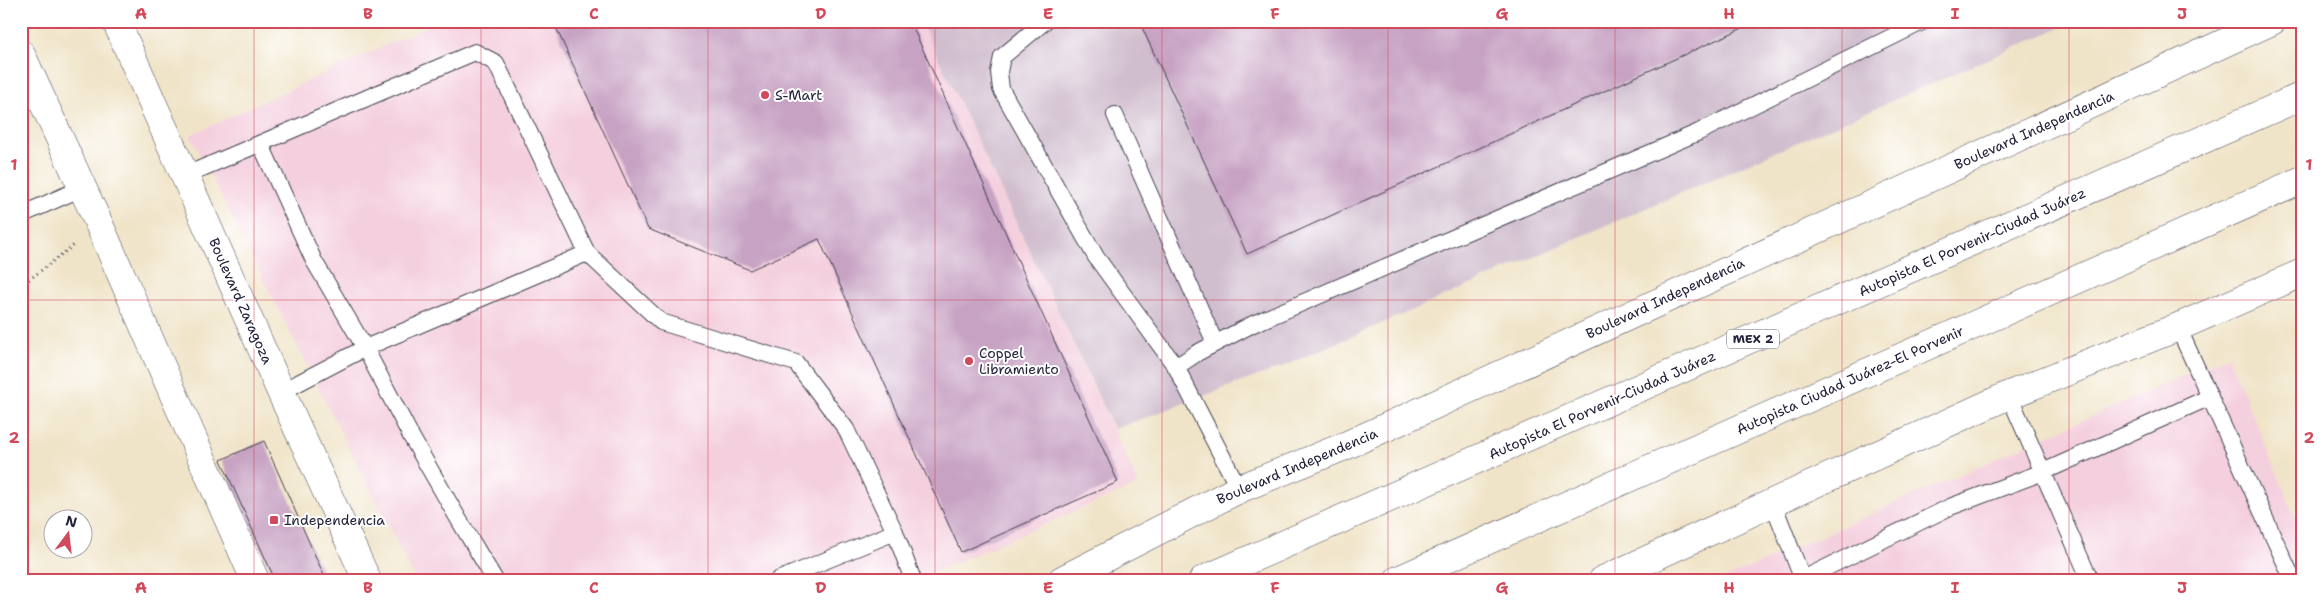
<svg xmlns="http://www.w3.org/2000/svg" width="2323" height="601" font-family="'Shantell Sans',sans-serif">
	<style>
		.built { fill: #f4cfde }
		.industrial { fill: #d0bdce }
		.building { fill: #c7a2c3 }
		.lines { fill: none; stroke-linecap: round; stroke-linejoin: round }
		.lane-casing { stroke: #413f50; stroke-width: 18 }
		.secondary-casing { stroke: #413f50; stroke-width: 29 }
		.primary-casing { stroke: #413f50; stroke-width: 29 }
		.highway-casing { stroke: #413f50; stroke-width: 29 }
		.path { stroke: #413f50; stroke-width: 3; stroke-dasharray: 1 4; stroke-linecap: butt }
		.lane { stroke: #fff; stroke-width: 16 }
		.secondary { stroke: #fff; stroke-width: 28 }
		.primary { stroke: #fff; stroke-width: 28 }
		.highway { stroke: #fff; stroke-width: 28 }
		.grid { fill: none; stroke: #d1495b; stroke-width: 1; stroke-opacity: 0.55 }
		.poi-dot { fill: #d1495b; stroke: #fff; stroke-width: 2 }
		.labels { text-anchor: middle; stroke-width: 4; stroke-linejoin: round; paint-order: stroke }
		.shield { fill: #fff; stroke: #646476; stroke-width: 1 }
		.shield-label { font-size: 12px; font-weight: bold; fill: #22223b }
		.poi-label { font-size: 14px; fill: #22223b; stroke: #fff; text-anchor: start }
		.street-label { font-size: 14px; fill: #22223b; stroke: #fff }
		.neatline { fill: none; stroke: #d1495b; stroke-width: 2 }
		.grid-label { font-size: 16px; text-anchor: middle; font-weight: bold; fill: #d1495b }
	</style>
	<rect width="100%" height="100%" fill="#fff"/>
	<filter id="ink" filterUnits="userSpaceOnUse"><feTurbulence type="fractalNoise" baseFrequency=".02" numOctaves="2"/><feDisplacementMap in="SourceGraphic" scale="10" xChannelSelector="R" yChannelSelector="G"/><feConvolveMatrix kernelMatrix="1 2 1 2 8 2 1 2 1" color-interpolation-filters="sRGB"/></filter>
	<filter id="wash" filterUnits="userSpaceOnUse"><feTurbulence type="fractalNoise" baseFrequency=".0096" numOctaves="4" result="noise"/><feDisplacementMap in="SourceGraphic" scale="20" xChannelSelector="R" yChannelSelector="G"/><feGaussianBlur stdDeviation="1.12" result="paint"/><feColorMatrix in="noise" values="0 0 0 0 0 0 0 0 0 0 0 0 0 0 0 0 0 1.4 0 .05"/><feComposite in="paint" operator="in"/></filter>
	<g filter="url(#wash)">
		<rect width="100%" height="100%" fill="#f0e4c8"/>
		<g class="built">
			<path d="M439 21H921L1139 484 915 580H416L190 135Z"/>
			<path d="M2228 356 2302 533V580H1722Z"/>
		</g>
		<path class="industrial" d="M921 21H2075L1282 367 1114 429Z"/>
		<g id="blocks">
			<g class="building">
				<path d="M553 21H910L1118 482 961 552 819 239 750 270 648 229Z"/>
				<path d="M1139 21H1758L1247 254Z"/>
				<path d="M264 441 326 580H275L221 460Z"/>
			</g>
		</g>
	</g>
	<g filter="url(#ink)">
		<use href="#blocks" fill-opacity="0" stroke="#413f50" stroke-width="1"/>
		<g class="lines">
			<g class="lane-casing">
				<g id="lane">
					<path d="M1045 21 1002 57 999 72 1001 89 1096 257 1176 367"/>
					<path d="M1115 115 1215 343"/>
					<path d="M261 145 314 261 365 348 412 438 459 520 495 580"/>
					<path d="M186 175 475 52 496 63 587 253 661 322 796 363 846 429 895 532 913 580"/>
					<path d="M21 215 82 188"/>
					<path d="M2178 327 2293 580"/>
					<path d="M281 392 365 348 587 253"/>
					<path d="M2009 395 2090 580"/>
					<path d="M1239 489 1176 367 1197 353 1253 324 1699 132 1924 21"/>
					<path d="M1773 503 1803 580"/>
					<path d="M778 580 895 532"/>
					<path d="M1801 580 1950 507 2043 472 2210 397"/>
				</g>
			</g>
			<g class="secondary-casing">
				<g id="secondary">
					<path d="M1062 580 1239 489 1345 446 2272 21"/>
					<path d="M1603 580 2009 395 2178 327 2302 273"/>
				</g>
			</g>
			<g class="primary-casing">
				<g id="primary">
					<path d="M116 21 281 392 367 580"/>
					<path d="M21 54 99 224 255 580"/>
				</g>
			</g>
			<g class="highway-casing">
				<g id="highway">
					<path d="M1203 580 2302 96"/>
					<path d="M1398 580 2302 180"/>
				</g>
			</g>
			<path class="path" d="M21 286 74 245"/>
			<use href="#lane" class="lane"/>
			<use href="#secondary" class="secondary"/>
			<use href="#primary" class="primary"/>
			<use href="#highway" class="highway"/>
		</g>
	</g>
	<path class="grid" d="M254 21V580M481 21V580M708 21V580M935 21V580M1162 21V580M1388 21V580M1615 21V580M1842 21V580M2069 21V580M21 300H2302"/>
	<g class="poi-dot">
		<circle cx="765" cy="95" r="5"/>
		<circle cx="969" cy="361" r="5"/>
		<rect x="269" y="515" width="10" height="10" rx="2.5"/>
	</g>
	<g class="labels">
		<rect class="shield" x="1727" y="329.5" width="52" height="19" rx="4"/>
		<g class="shield-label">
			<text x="1753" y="343">MEX 2</text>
		</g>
		<g class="poi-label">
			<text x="775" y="100">S-Mart</text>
			<text x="979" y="358">Coppel<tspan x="979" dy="16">Libramiento</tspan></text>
			<text x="284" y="525">Independencia</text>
		</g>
		<g class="street-label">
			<text transform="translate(2034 130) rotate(-24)" y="5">Boulevard Independencia</text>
			<text transform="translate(1972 242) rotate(-24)" y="5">Autopista El Porvenir-Ciudad Juárez</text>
			<text transform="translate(1665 298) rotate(-25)" y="5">Boulevard Independencia</text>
			<text transform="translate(241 301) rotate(66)" y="5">Boulevard Zaragoza</text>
			<text transform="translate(1850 380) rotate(-24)" y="5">Autopista Ciudad Juárez-El Porvenir</text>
			<text transform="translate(1602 405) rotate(-24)" y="5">Autopista El Porvenir-Ciudad Juárez</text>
			<text transform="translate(1297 466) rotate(-23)" y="5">Boulevard Independencia</text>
		</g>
	</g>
	<rect width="2323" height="601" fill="none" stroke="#fff" stroke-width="55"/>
	<g transform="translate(68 534) rotate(15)"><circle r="24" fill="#ffffff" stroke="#a7a7b1"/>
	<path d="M0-4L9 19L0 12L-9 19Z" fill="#d1495b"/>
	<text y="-8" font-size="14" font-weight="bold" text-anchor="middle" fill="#22223b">N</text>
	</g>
	<rect x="28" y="28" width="2268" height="546" class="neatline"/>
	<g class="grid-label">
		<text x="141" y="19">A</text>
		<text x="368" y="19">B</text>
		<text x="594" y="19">C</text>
		<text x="821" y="19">D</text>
		<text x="1048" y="19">E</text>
		<text x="1275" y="19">F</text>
		<text x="1502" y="19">G</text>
		<text x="1729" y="19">H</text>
		<text x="1955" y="19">I</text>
		<text x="2182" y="19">J</text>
		<text x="14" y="170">1</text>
		<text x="2309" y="170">1</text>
		<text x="14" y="443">2</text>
		<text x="2309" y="443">2</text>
		<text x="141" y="593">A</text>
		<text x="368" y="593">B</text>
		<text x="594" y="593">C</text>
		<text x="821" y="593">D</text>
		<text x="1048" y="593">E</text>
		<text x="1275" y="593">F</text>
		<text x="1502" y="593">G</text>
		<text x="1729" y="593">H</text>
		<text x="1955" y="593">I</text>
		<text x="2182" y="593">J</text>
	</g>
</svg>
